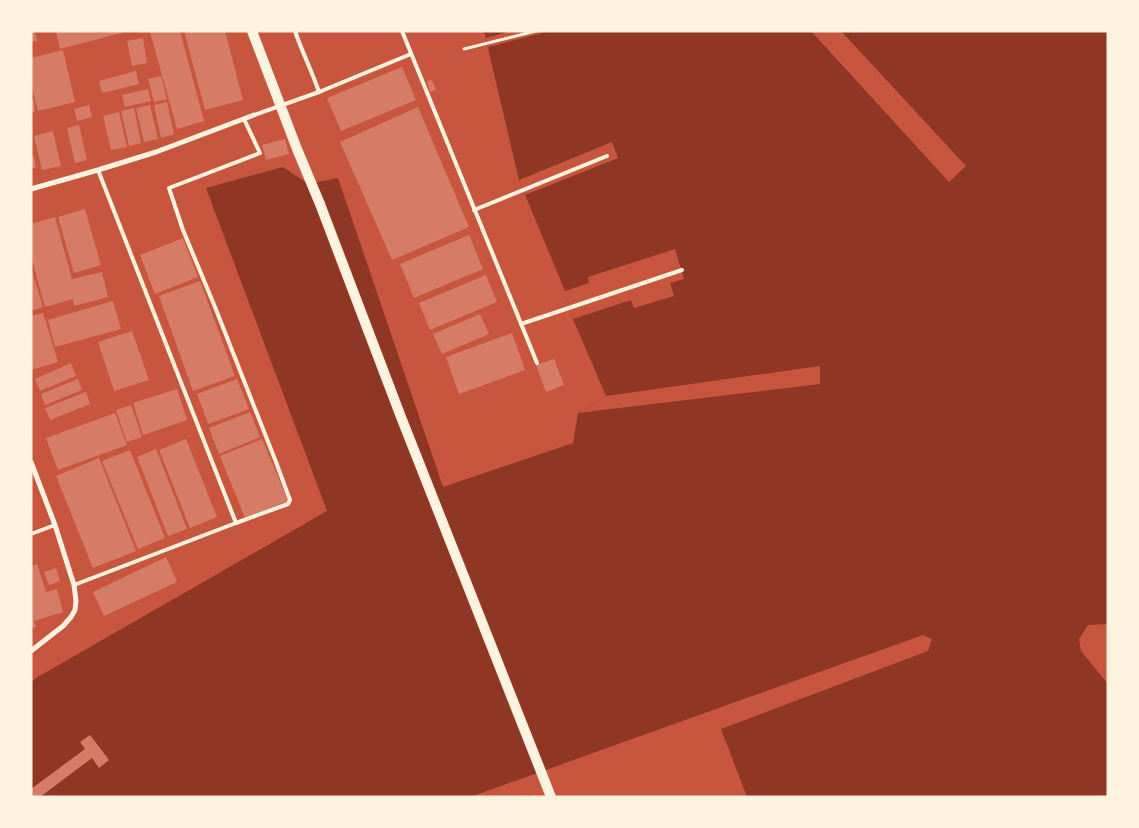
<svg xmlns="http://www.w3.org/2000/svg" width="1139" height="828" font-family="Lato,sans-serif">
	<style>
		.water { fill: #8f3625 }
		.pier { fill: #c8553d }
		.building { fill: #d67c66 }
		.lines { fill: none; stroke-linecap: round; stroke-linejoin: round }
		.path { stroke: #fff3e0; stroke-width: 3 }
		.service { stroke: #fff3e0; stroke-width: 4 }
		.minor { stroke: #fff3e0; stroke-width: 5 }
		.secondary { stroke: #fff3e0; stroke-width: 10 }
	</style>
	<rect width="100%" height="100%" fill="#c8553d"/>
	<path class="water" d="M484 31H1108V624L1088 625 1079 639 1081 651 1108 684V797H747L721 729 928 651 932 639 923 635 470 797H31V682L36 678 327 511 206 188 283 167 308 184 338 178 443 487 573 443 578 413 606 396 573 319 565 291 519 180Z"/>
	<g class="pier">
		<path d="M511 31H550L488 47 486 38Z"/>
		<path d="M811 31H841L966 166 949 182Z"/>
		<path d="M612 142 618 158 525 195 519 180Z"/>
		<path d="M675 249 684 279 670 283 674 296 634 308 631 300 573 319 565 291 589 283 588 277Z"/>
		<path d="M820 366V384L578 413 606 396Z"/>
	</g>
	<g class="building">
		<path d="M31 31H35L37 41 31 42Z"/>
		<path d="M56 31H125V32L60 49Z"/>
		<path d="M155 31H180L204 121 177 129 150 32Z"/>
		<path d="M184 31H225L243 100 205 110Z"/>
		<path d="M143 38 147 63 132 66 127 41Z"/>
		<path d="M63 50 75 102 38 111 31 84V58Z"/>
		<path d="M402 67 416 100 341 131 327 98Z"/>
		<path d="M136 71 139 84 102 93 99 81Z"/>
		<path d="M161 76 167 99 154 102 148 79Z"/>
		<path d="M432 80 436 90 430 92 427 81Z"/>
		<path d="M148 89 151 101 125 107 122 95Z"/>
		<path d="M31 100H34L35 112H31Z"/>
		<path d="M167 102 174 134 161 138 154 105Z"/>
		<path d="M89 105 92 117 77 121 74 109Z"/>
		<path d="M150 105 158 139 144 142 136 108Z"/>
		<path d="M418 107 469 227 392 260 340 142Z"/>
		<path d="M134 108 141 143 129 146 121 111Z"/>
		<path d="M119 112 127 147 111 150 103 116Z"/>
		<path d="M79 125 87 160 75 163 67 128Z"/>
		<path d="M53 131 61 166 42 170 34 136Z"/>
		<path d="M285 139 289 154 266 160 262 145Z"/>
		<path d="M34 156 36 168 31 169V157Z"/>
		<path d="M85 209 101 265 74 273 58 217Z"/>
		<path d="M55 217 72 279 102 272 108 297 74 306 73 299 45 307 31 256V224Z"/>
		<path d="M469 235 483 269 414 298 400 264Z"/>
		<path d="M183 238 198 277 155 294 140 255Z"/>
		<path d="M31 268 43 307 31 311Z"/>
		<path d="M486 275 497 302 430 330 419 303Z"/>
		<path d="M200 281 235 376 193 391 159 296Z"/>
		<path d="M113 301 121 329 55 347 48 320Z"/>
		<path d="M43 313 58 362 31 370V316Z"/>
		<path d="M480 314 489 334 442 354 433 334Z"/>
		<path d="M132 331 149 380 114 391 98 342Z"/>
		<path d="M512 333 525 370 459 394 446 357Z"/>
		<path d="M554 359 564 385 546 392 536 365Z"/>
		<path d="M71 363 76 376 40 391 35 379Z"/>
		<path d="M78 379 82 390 45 405 41 394Z"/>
		<path d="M237 379 249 409 208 424 197 394Z"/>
		<path d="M177 389 187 420 143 435 133 403Z"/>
		<path d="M86 392 90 404 50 420 45 408Z"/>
		<path d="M131 405 142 437 127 442 116 410Z"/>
		<path d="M250 412 260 437 219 454 209 428Z"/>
		<path d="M115 413 127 445 58 470 46 438Z"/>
		<path d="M186 439 217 517 190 528 159 450Z"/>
		<path d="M262 439 288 501 245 518 220 456Z"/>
		<path d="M156 449 187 529 168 536 137 457Z"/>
		<path d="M130 450 165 538 138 549 102 461Z"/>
		<path d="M99 458 136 551 93 568 56 476Z"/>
		<path d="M166 557 177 582 104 616 93 592Z"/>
		<path d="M37 564 46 592 57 589 63 612 34 621 36 627 31 628V566Z"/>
		<path d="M56 568 60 581 49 585 44 572Z"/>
		<path d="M90 735 109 760 99 768 92 758 40 797H31V789L85 749 80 742Z"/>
	</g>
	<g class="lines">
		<path class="path" d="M464 49 536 31"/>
		<g class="service">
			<path d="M402 31 537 363"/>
			<path d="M319 92 411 54"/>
			<path d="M254 115 319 92C312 71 302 52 295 31"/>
			<path d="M474 210 607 156"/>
			<path d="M521 324 682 270"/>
			<path d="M236 523 288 504 290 500 276 462 215 307 183 230 169 188 260 153 244 119"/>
			<path d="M31 534 55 525"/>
			<path d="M74 585 236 523 98 170"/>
		</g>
		<g class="minor">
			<path d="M31 189 98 170 156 152 254 115"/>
			<path d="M31 462 55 525 74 585 76 601 75 610 71 617 63 626 31 651"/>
		</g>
		<path class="secondary" d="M252 31 297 149 320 204 401 417 551 797"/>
	</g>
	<rect width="1139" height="828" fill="none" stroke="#fff3e0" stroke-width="65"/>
</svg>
